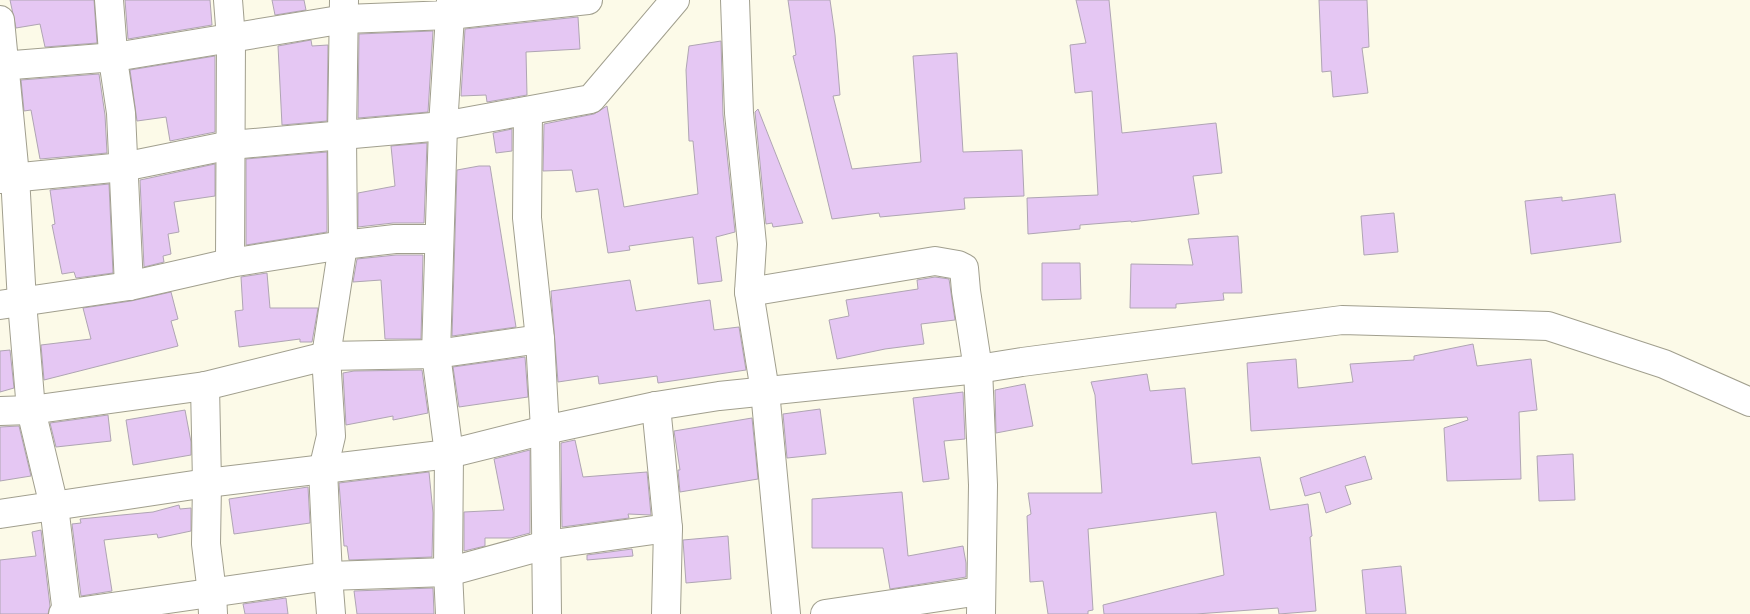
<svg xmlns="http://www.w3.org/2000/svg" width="1750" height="614" font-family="Barlow,sans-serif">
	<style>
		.building { fill: #e5c7f3; stroke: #afa5b3 }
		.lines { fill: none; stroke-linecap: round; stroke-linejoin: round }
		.street-casing { stroke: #a19f8e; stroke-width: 30 }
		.secondary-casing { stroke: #a19f8e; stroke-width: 30 }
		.street { stroke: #fff; stroke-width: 28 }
		.secondary { stroke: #fff; stroke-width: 28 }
	</style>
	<rect width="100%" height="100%" fill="#fcfae8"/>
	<g class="building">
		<path d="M10 0H94L97 43 45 47 40 24 16 28Z"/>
		<path d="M125 0H210L212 25 128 39Z"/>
		<path d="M272 0H304L306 10 275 15Z"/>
		<path d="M788 0H830L835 35 840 95 833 96 852 169 921 162 913 56 957 53 963 152 1022 150 1024 196 964 198 965 209 880 217 879 213 832 219 793 56 796 55Z"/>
		<path d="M1076 0H1109L1122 133 1216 123 1222 173 1193 176 1199 214 1131 222V221L1080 225V229L1028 234 1027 198 1098 195 1092 91 1075 93 1070 45 1086 43Z"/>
		<path d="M1319 0H1367L1369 47 1362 48 1368 93 1333 97 1331 71 1322 72Z"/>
		<path d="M578 17 580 49 526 52 527 95 487 102 486 95 461 96 465 29Z"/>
		<path d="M433 31 428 112 358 118 359 34Z"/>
		<path d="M311 40 312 46 328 45 327 121 282 125 278 46Z"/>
		<path d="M721 41 723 115 735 232 716 237 722 281 698 284 693 237 629 246 630 250 608 253 598 189 576 192 572 170 543 171 544 124 594 114 607 106 624 207 698 194 693 141H689L686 70 689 46Z"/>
		<path d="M215 56V132L170 141 166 117 137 121 130 70Z"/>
		<path d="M99 74 105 115 107 153 40 159 31 110 24 111 21 80Z"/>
		<path d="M758 109 803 223 773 227 772 223 766 224 755 112Z"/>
		<path d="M512 129V151L496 153 493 133Z"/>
		<path d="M427 143 424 223H393L358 227V193L395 186 391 146Z"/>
		<path d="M327 152V232L246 245V159Z"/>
		<path d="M215 164V196L174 202 179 232 168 234 171 254 163 256 164 262 144 267 140 180Z"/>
		<path d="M479 166H490L516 327 452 336 457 170Z"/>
		<path d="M109 184 113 273 76 278 74 272 62 274 52 225 55 224 50 190Z"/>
		<path d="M1615 194 1621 242 1531 254 1525 201 1562 197V201Z"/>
		<path d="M1394 213 1398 252 1364 255 1361 216Z"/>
		<path d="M1238 236 1242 293H1223L1224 300 1176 304V308H1130L1131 264 1193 265 1188 239Z"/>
		<path d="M396 255H423L421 339H385L381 280 353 282 357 259Z"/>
		<path d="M1042 263H1080L1081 299 1042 300Z"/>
		<path d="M267 273 270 308H318L312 342H300V339L239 347 235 311 243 310 241 277Z"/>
		<path d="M935 277 949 279 955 320 921 324 924 344 885 349 837 359 829 320 849 316 846 300 918 289 917 280Z"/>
		<path d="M630 280 636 311 710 300 714 330 739 327 746 370 658 383 657 376 599 384 598 376 558 382 551 291Z"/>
		<path d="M171 292 178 319 171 321 178 346 44 380 41 345 91 339 83 308 131 301Z"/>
		<path d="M1473 344 1477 366 1531 359 1537 410 1519 412 1521 479 1447 481 1444 428 1468 420 1467 417 1251 431 1247 363 1296 359 1298 388 1353 382 1350 364 1414 360V356Z"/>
		<path d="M10 350 14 388 0 392V351Z"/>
		<path d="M525 357 528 397 459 407 453 367Z"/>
		<path d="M422 370 428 413 393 420V416L346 425 343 373 354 371Z"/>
		<path d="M1147 374 1150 391 1185 388 1192 464 1260 457 1270 510 1308 504 1312 536 1310 537 1316 611 1279 614 1278 608 1196 614H1104L1103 605 1224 575 1216 512 1088 529 1093 610 1088 611V614H1048L1043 581 1030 582 1027 516 1031 514 1028 493H1102L1095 395 1091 382Z"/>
		<path d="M1025 384 1033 426 996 433 995 390Z"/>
		<path d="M963 392 965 439 944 441 949 479 923 482 913 398Z"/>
		<path d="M820 409 826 454 787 458 783 414Z"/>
		<path d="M185 410 191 442V455L133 465 126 420Z"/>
		<path d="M108 415 111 441 56 447 50 423Z"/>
		<path d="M752 418 758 479 680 492 678 470H680L674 431Z"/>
		<path d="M19 426 31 476 0 481V427Z"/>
		<path d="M575 440 583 477 647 472 651 515 628 514 629 518 562 527 561 443Z"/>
		<path d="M530 450V533L511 538H485V546L464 551V512L504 510 494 459Z"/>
		<path d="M1573 454 1575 500 1539 501 1537 456Z"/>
		<path d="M1365 456 1372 479 1345 486 1351 504 1326 513 1320 492 1305 496 1300 478Z"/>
		<path d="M429 472 433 513 432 557 349 560 347 546H344L339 483Z"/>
		<path d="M308 487 310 523 234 534 229 499Z"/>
		<path d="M902 492 908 556 963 546 966 563V577L890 589 883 548H812V499Z"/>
		<path d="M179 505 180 509 191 508V531L158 538 157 534 104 540 112 591 81 596 72 524 81 523 80 519 153 512Z"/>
		<path d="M41 530 50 606 48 614H0V560L36 556 32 532Z"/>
		<path d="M728 536 731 579 686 583 683 540Z"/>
		<path d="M632 549 633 556 587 560V555Z"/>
		<path d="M1401 566 1406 614H1366L1362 570Z"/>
		<path d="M433 588 434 614H357L354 591Z"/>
		<path d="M286 598 288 614H245L243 604Z"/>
	</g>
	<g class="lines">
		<g class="street-casing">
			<g id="street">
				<path d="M109 0 114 66 121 113 129 286"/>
				<path d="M228 0 231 39 230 263"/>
				<path d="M735 0 739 113 752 244 749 292 765 391 786 614"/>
				<path d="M0 20 15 176 22 302 31 410 54 506 67 614"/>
				<path d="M0 66 115 57 345 19 450 15 588 0"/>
				<path d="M528 111 527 218 540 339 545 430 547 614"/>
				<path d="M0 179 123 167 231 145 443 126 591 99 675 0"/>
				<path d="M749 292 935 261 958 265 964 268 966 291 978 369 983 485 981 614"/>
				<path d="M0 305 129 286 230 263 343 245 395 239H439"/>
				<path d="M205 386 207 483 206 544 212 593 213 614"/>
				<path d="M656 406 668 528 666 614"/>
				<path d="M0 411 31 410 205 386 326 356 436 354 540 339"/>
				<path d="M63 614 328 576 448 572 546 545 668 528"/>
				<path d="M331 614 328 576 323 470 331 436 326 356 343 245 342 135 344 0"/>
				<path d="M450 614 448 572 449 454 436 354 443 126 451 0"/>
				<path d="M825 614 980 591"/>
			</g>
		</g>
		<g class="secondary-casing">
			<path id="secondary" d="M0 514 207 483 449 454 545 430 656 406 719 396 978 369 1022 362 1342 320 1548 326 1664 364 1750 402"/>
		</g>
		<use href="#street" class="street"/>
		<use href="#secondary" class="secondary"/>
	</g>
</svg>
